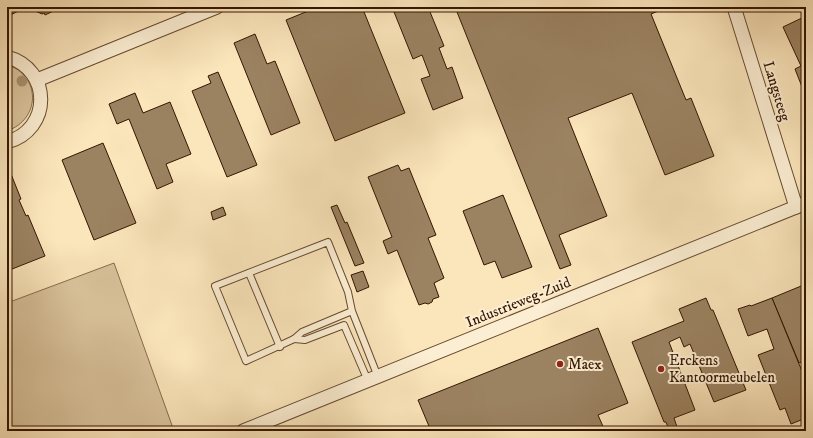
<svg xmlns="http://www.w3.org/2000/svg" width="813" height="438" font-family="'IM FELL DW Pica',serif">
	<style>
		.green { fill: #d9c29b; stroke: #866c4e }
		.building { fill: #9b8261; stroke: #341600 }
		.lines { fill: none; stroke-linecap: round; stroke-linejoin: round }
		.service-casing { stroke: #664a2f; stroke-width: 8 }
		.minor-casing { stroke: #664a2f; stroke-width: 15 }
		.service { stroke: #fceed3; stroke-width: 6 }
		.minor { stroke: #fceed3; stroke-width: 13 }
		.tree { fill: #a9906d }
		.poi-dot { fill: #8f2418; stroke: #fceed3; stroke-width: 1.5 }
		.labels { text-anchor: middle; stroke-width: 4; stroke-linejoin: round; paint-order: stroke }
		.street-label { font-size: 15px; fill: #341600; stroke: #fceed3 }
		.poi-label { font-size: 15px; fill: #341600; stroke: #fceed3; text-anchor: start }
	</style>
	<rect width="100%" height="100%" fill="#fbe5bb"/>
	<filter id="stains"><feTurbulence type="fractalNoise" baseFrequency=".005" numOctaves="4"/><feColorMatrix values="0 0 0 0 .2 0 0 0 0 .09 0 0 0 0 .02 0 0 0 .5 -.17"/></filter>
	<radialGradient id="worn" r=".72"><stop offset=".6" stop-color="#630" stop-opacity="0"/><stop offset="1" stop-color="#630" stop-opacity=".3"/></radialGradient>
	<g class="green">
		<path d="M7 64C41 76 41 119 7 131Z"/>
		<path d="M114 263 174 431H7V303Z"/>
	</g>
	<g class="building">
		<path d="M7 7H60V8L45 15 44 13 42 14 33 10H20L7 17Z"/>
		<path d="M318 7H362L405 113 335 141 286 20Z"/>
		<path d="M392 7H428L444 46 439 48 447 69 452 67 463 98 433 110 421 79 430 76 422 55 413 59Z"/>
		<path d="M455 7H668L651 14 686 100 691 98 714 156 665 175 632 93 568 118 607 216 559 235 571 265 560 269Z"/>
		<path d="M806 16V97L795 69 801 66 783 27Z"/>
		<path d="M255 34 267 64 275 61 300 123 271 135 234 43Z"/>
		<path d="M218 72 257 165 227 177 192 91 211 83 208 76Z"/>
		<path d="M135 93 143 113 170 102 191 154 166 164 173 182 157 189 129 119 117 124 109 104Z"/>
		<path d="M103 143 136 223 94 240 62 160Z"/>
		<path d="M398 165 401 171 409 168 436 235 428 238 444 278 434 283 439 297 433 299 432 302 428 304 425 303 419 305 397 250 388 254 383 241 392 237 368 177Z"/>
		<path d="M9 169 21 199 19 200 26 216 28 215 45 256 7 271V224L10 223 7 216V170Z"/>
		<path d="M503 195 532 267 502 278 495 261 484 265 463 211Z"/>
		<path d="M337 205 345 223 347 222 364 263 355 266 331 207Z"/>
		<path d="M223 207 226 215 213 220 211 212Z"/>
		<path d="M363 271 369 287 357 292 351 275Z"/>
		<path d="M806 284V342L803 343 806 350V360L799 363 772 298Z"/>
		<path d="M706 298 711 310H713L746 390 714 402 690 344 684 347 680 337 669 342 695 410 674 418 677 427 669 430 666 422H664L632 342 684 321 679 309Z"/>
		<path d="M772 298 806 381V418L791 424 785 408 780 410 758 355 774 349 767 329 748 336 738 309 750 305 751 306Z"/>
		<path d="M598 328 628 403 598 415 605 431H431L418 400Z"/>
	</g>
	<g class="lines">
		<g class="service-casing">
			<g id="service">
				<path d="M249 273 280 347"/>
				<path d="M352 311 302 332 294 339 246 361 215 286 328 242 348 292 352 311 378 377"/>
				<path d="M294 339 305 340 344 325 368 381"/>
			</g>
		</g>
		<g class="minor-casing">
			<g id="minor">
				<path d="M734 7 796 207"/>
				<path d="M7 57C52 69 52 130 7 142"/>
				<path d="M37 80 217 7"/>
				<path d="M243 431 806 203"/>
			</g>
		</g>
		<use href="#service" class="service"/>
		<use href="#minor" class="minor"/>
	</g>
	<circle class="tree" cx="22" cy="81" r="5.5"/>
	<g class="poi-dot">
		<circle cx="560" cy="364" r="4"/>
		<circle cx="661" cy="369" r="4"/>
	</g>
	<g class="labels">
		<g class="street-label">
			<text transform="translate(777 91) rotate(73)" y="5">Langsteeg</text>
			<text transform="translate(518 302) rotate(-22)" y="5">Industrieweg-Zuid</text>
		</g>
		<g class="poi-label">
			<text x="669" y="365">Erckens<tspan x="669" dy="17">Kantoormeubelen</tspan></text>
			<text x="568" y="369">Maex</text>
		</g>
	</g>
	<rect width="813" height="438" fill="none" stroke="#fbe5bb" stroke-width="24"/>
	<rect x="8" y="8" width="797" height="422" fill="none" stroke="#341600" stroke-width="2"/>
	<rect x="12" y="12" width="789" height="414" fill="none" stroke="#341600"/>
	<rect width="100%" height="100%" filter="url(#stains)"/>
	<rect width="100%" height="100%" fill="url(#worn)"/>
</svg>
